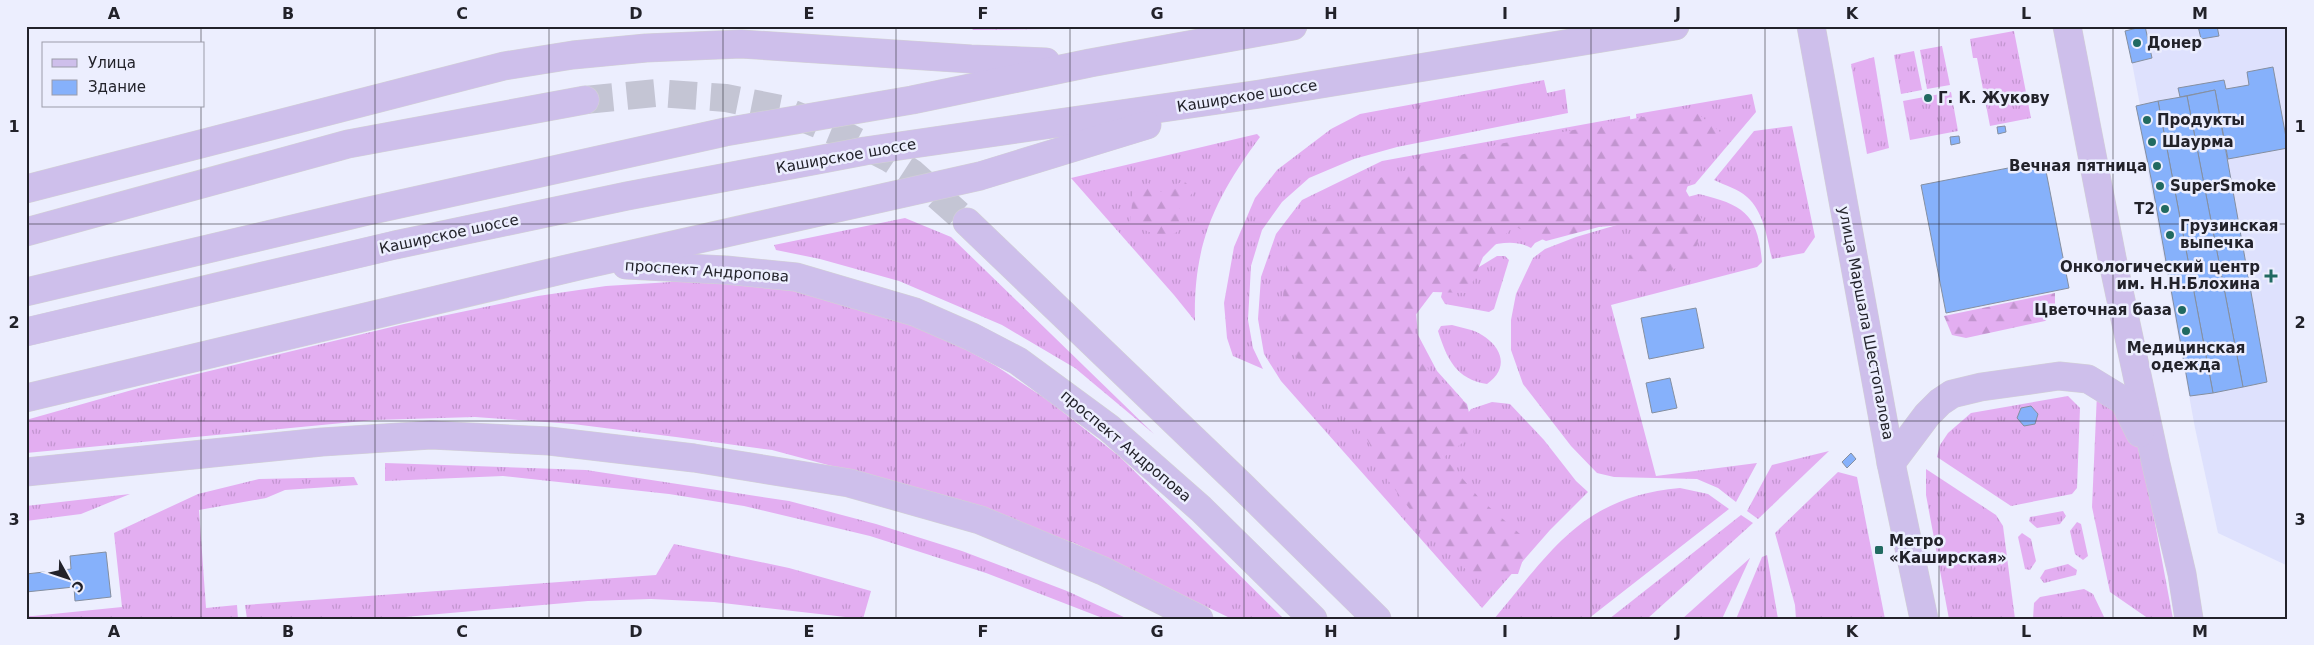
<svg xmlns="http://www.w3.org/2000/svg" width="2314" height="645" font-family="'DejaVu Sans',sans-serif">
	<style>
		.built { fill: #dee1fd }
		.grass { fill: url(#grass-tufts) }
		.forest { fill: url(#forest-firs) }
		.building { fill: #86b1fb; stroke: #858fa0 }
		.lines { fill: none; stroke-linecap: round; stroke-linejoin: round }
		.major-tunnel { stroke: #c4c5d4; stroke-width: 28; stroke-dasharray: 28 14; stroke-linecap: butt }
		.major-casing { stroke: #d3d3d4; stroke-width: 29 }
		.major { stroke: #cebfeb; stroke-width: 28 }
		.grid { fill: none; stroke: #22222a; stroke-width: 1; stroke-opacity: 0.55 }
		.poi-dot { fill: #216a61; stroke: #eceefe; stroke-width: 2 }
		.labels { text-anchor: middle; stroke-width: 5; stroke-linejoin: round; paint-order: stroke }
		.poi-label { font-size: 15px; font-weight: bold; fill: #22222a; stroke: #eceefe; text-anchor: start }
		.street-label { font-size: 15px; fill: #22222a; stroke: #eceefe }
		.neatline { fill: none; stroke: #22222a; stroke-width: 2 }
		.grid-label { font-size: 16px; text-anchor: middle; font-weight: bold; fill: #22222a }
	</style>
	<defs>
		<pattern id="grass-tufts" width="24" height="20" patternUnits="userSpaceOnUse" patternTransform="scale(1.25)"><rect width="24" height="20" fill="#e3aef1"/><path d="M3 7l-1-3M5 7V3M7 7l1-3M15 17l-1-3M17 17v-4M19 17l1-3" fill="none" stroke="#c295cf"/></pattern>
		<pattern id="forest-firs" width="22" height="20" patternUnits="userSpaceOnUse" patternTransform="scale(1.25)"><rect width="22" height="20" fill="#e3aef1"/><path d="M5 1l3.5 6h-7zM16 11l3.5 6h-7z" fill="#c295cf"/></pattern>
	</defs>
	<rect width="100%" height="100%" fill="#eceefe"/>
	<path class="built" d="M2145 26H2288V566L2218 533 2195 428 2136 106 2140 105 2132 63 2152 58Z"/>
	<g class="grass">
		<path d="M970 26H1070L1050 29 973 30Z"/>
		<path d="M2014 31 2031 118 1990 126 1977 58H1973L1970 39Z"/>
		<path d="M1942 46 1950 85 1927 89 1920 50Z"/>
		<path d="M1914 51 1922 90 1901 94 1894 55Z"/>
		<path d="M1874 57 1889 148 1867 154 1851 64Z"/>
		<path d="M1544 80 1547 93 1565 89 1568 113 1397 147 1354 159 1309 178 1282 202 1262 230 1251 266 1248 320 1253 348 1263 369 1233 356 1227 338 1224 303 1234 247 1255 198 1277 170 1331 129 1360 114Z"/>
		<path d="M1951 92 1958 131 1910 140 1903 101Z"/>
		<path d="M1752 94 1756 112 1695 184 1679 189 1644 208 1636 114Z"/>
		<path d="M1630 116 1635 210 1572 225 1535 243 1531 248C1510 236 1481 247 1461 258 1446 266 1428 288 1415 300L1418 335 1437 371 1463 400V420L1471 409 1492 402 1510 404 1544 440 1576 481 1588 492 1550 530 1482 608 1281 381 1264 354 1258 319 1261 277 1276 234 1302 200 1382 161Z"/>
		<path d="M1792 126 1815 237 1804 253 1772 259C1767 238 1764 212 1747 197 1739 189 1724 185 1714 180L1754 131Z"/>
		<path d="M1257 134 1260 137C1215 198 1193 244 1195 321L1174 295 1071 178Z"/>
		<path d="M1699 194C1744 205 1758 214 1762 262L1757 267 1611 305 1656 476 1757 463 1736 502 1718 488 1697 479 1614 477 1597 473 1571 446 1523 384 1511 350V320L1516 294 1533 258 1545 249 1576 237 1637 219 1680 199Z"/>
		<path d="M905 218 951 237 1154 434 1075 368 1002 325 899 281 820 259 776 250 774 245Z"/>
		<path d="M1497 256H1505L1509 260 1494 309 1489 312 1445 304 1441 297 1443 289Z"/>
		<path d="M671 277 813 290 932 331 996 366 1049 401 1119 456 1284 619H1232L1074 543 899 484 772 450 676 437 573 424 475 417 374 420 26 453V420L139 388 404 324 538 296 606 286 671 282Z"/>
		<path d="M1452 325C1462 328 1473 329 1482 335 1503 348 1509 369 1487 384 1456 379 1447 359 1438 331L1441 326Z"/>
		<path d="M2097 393 2132 430 2143 459 2173 619H2149L2110 592 2092 507Z"/>
		<path d="M2068 396 2080 408 2077 488 2072 494 2011 506 1937 457 1940 445 1948 433 1971 413Z"/>
		<path d="M1829 451 1758 519 1747 511 1772 465Z"/>
		<path d="M385 463 586 470 789 501 876 524 962 551 1067 591 1128 619H1105L986 573 870 536 744 506 669 494 503 476 385 481Z"/>
		<path d="M1926 469 1996 515 2003 526 2015 619H1949L1926 495Z"/>
		<path d="M1838 472 1857 477 1885 619H1796L1795 605 1775 533Z"/>
		<path d="M354 477 358 485 285 490 266 498 199 510 206 608 237 605 238 619H26V616H33L122 607 114 533 198 494 259 479Z"/>
		<path d="M1680 488 1708 494 1729 509 1588 619H1494C1552 550 1582 497 1680 488Z"/>
		<path d="M130 494 81 514 26 521V506Z"/>
		<path d="M2063 511 2066 516 2060 524 2037 528 2029 521 2030 517Z"/>
		<path d="M1741 515 1753 523 1647 619H1609Z"/>
		<path d="M2077 522 2081 524 2088 556 2083 560 2075 554 2070 531Z"/>
		<path d="M2022 533 2031 539 2036 561 2030 570 2025 569 2018 537Z"/>
		<path d="M674 544 789 568 871 591 863 619 714 602 651 599 588 601 382 619H247L245 605 656 575Z"/>
		<path d="M1767 555 1778 619H1736L1762 557Z"/>
		<path d="M1750 558 1722 619H1682Z"/>
		<path d="M2068 564 2077 570 2076 575 2044 583 2040 578 2045 570Z"/>
		<path d="M2084 589 2093 594 2105 619H2033L2034 603 2040 597Z"/>
	</g>
	<g class="forest">
		<path d="M1691 108 1725 136 1694 167 1686 191 1703 221 1693 260 1661 275 1625 268 1644 223 1599 227 1546 241 1514 226 1483 257 1468 293 1433 292 1411 321 1428 369 1467 404 1474 434 1444 457 1480 499 1529 542 1518 574H1470L1412 512 1387 479 1366 437 1313 387 1280 327 1286 266 1314 218 1365 182 1499 144Z"/>
		<path d="M1184 181 1194 191 1177 212 1181 229 1166 239 1130 224 1133 193 1148 183 1160 192Z"/>
		<path d="M2055 293V313L2045 321 1966 338 1952 335 1944 316Z"/>
	</g>
	<g class="building">
		<path d="M2145 26 2152 58 2132 63 2125 31Z"/>
		<path d="M2198 26H2217L2219 36 2201 39Z"/>
		<path d="M2273 67 2288 148 2228 159 2215 90 2180 97 2178 88 2224 80 2226 89 2249 85 2247 72Z"/>
		<path d="M2215 90 2267 382 2243 387 2187 96Z"/>
		<path d="M2187 96 2243 387 2213 393 2158 101Z"/>
		<path d="M2158 101 2213 393 2190 396 2152 183 2136 106Z"/>
		<path d="M2005 126 2006 132 1998 134 1997 127Z"/>
		<path d="M1959 136 1960 143 1951 145 1950 137Z"/>
		<path d="M2044 161 2069 288 1946 313 1921 185Z"/>
		<path d="M1696 308 1704 348 1649 359 1641 318Z"/>
		<path d="M1670 378 1677 408 1652 413 1646 383Z"/>
		<path d="M2031 406 2038 414 2035 424 2024 426 2017 418 2021 408Z"/>
		<path d="M1851 453 1856 459 1847 468 1842 462Z"/>
		<path d="M106 552 111 597 75 601 74 587 26 592V574L71 569 70 556Z"/>
	</g>
	<g class="lines">
		<path class="major-tunnel" d="M585 100 656 93 726 98 781 109 844 135 889 158 912 173 967 222"/>
		<g class="major-casing">
			<g id="major">
				<path d="M1811 26 1891 463 1924 619"/>
				<path d="M2067 26 2112 258 2156 464 2182 574 2189 619"/>
				<path d="M26 189 504 66 573 55 646 48 741 44 971 59 1046 62"/>
				<path d="M967 222 1241 485 1377 619"/>
				<path d="M26 232 348 144 585 100"/>
				<path d="M626 265 726 270 796 277 915 312 972 337 1018 361 1109 428 1201 509 1313 619"/>
				<path d="M26 292 364 212 725 132 912 100 1090 63 1293 26"/>
				<path d="M26 332 395 245 627 196 865 151 1260 94 1675 26"/>
				<path d="M26 398 579 266 980 176 1147 125"/>
				<path d="M1891 463 1927 415 1940 402 1952 394 1981 387 2059 376 2088 379 2124 401 2140 433"/>
				<path d="M26 472 322 442 431 435 549 441 694 458 849 483 980 520 1103 571 1199 619"/>
			</g>
		</g>
		<use href="#major" class="major"/>
	</g>
	<path class="grid" d="M201 26V44M375 26V619M549 26V619M723 26V619M896 26V619M1070 26V619M1244 26V619M1418 26V619M1591 26V619M1765 26V619M1939 26V619M2113 26V619M201 106V619M26 224H2288M26 421H2288"/>
	<g class="poi-dot">
		<circle cx="2137" cy="43" r="5"/>
		<circle cx="1928" cy="98" r="5"/>
		<circle cx="2147" cy="120" r="5"/>
		<circle cx="2152" cy="142" r="5"/>
		<circle cx="2157" cy="166" r="5"/>
		<circle cx="2160" cy="186" r="5"/>
		<circle cx="2165" cy="209" r="5"/>
		<circle cx="2170" cy="235" r="5"/>
		<path d="M2268.5 268.5h5v5h5v5h-5v5h-5v-5h-5v-5h5z"/>
		<circle cx="2182" cy="310" r="5"/>
		<circle cx="2186" cy="331" r="5"/>
		<rect x="1874" y="545" width="10" height="10" rx="2.5"/>
	</g>
	<g class="labels">
		<g class="poi-label">
			<text x="2147" y="48">Донер</text>
			<text x="1938" y="103">Г. К. Жукову</text>
			<text x="2157" y="125">Продукты</text>
			<text x="2162" y="147">Шаурма</text>
			<text x="2147" y="171" text-anchor="end">Вечная пятница</text>
			<text x="2170" y="191">SuperSmoke</text>
			<text x="2155" y="214" text-anchor="end">T2</text>
			<text x="2180" y="231">Грузинская<tspan x="2180" dy="17">выпечка</tspan></text>
			<text x="2260" y="272" text-anchor="end">Онкологический центр<tspan x="2260" dy="17">им. Н.Н.Блохина</tspan></text>
			<text x="2172" y="315" text-anchor="end">Цветочная база</text>
			<text x="2186" y="353" text-anchor="middle">Медицинская<tspan x="2186" dy="17">одежда</tspan></text>
			<text x="1889" y="546">Метро<tspan x="1889" dy="17">«Каширская»</tspan></text>
		</g>
		<g class="street-label">
			<text transform="translate(1247 96) rotate(-9)" y="5">Каширское шоссе</text>
			<text transform="translate(846 156) rotate(-10)" y="5">Каширское шоссе</text>
			<text transform="translate(449 234) rotate(-12)" y="5">Каширское шоссе</text>
			<text transform="translate(707 271) rotate(4)" y="5">проспект Андропова</text>
			<text transform="translate(1866 323) rotate(79)" y="5">улица Маршала Шестопалова</text>
			<text transform="translate(1126 446) rotate(40)" y="5">проспект Андропова</text>
		</g>
	</g>
	<rect width="2314" height="645" fill="none" stroke="#eceefe" stroke-width="55"/>
	<rect x="42" y="42" width="162" height="65" fill="#eceefe" stroke="#9b9ca9"/>
	<rect x="52" y="59" width="25" height="8" fill="#cebfeb" stroke="#9b9ca9"/>
	<text x="88" y="68" font-size="15" fill="#22222a">Улица</text>
	<rect x="52" y="80" width="25" height="15" fill="#86b1fb" stroke="#9b9ca9"/>
	<text x="88" y="92" font-size="15" fill="#22222a">Здание</text>
	<g transform="translate(68 578) rotate(130)" stroke="#eceefe" stroke-width="4" paint-order="stroke">
	<path d="M0-4L9 19L0 12L-9 19Z" fill="#22222a"/>
	<text y="-8" font-size="14" font-weight="bold" text-anchor="middle" fill="#22222a">С</text>
	</g>
	<rect x="28" y="28" width="2258" height="590" class="neatline"/>
	<g class="grid-label">
		<text x="114" y="19">A</text>
		<text x="288" y="19">B</text>
		<text x="462" y="19">C</text>
		<text x="636" y="19">D</text>
		<text x="809" y="19">E</text>
		<text x="983" y="19">F</text>
		<text x="1157" y="19">G</text>
		<text x="1331" y="19">H</text>
		<text x="1505" y="19">I</text>
		<text x="1678" y="19">J</text>
		<text x="1852" y="19">K</text>
		<text x="2026" y="19">L</text>
		<text x="2200" y="19">M</text>
		<text x="14" y="132">1</text>
		<text x="2300" y="132">1</text>
		<text x="14" y="328">2</text>
		<text x="2300" y="328">2</text>
		<text x="14" y="525">3</text>
		<text x="2300" y="525">3</text>
		<text x="114" y="637">A</text>
		<text x="288" y="637">B</text>
		<text x="462" y="637">C</text>
		<text x="636" y="637">D</text>
		<text x="809" y="637">E</text>
		<text x="983" y="637">F</text>
		<text x="1157" y="637">G</text>
		<text x="1331" y="637">H</text>
		<text x="1505" y="637">I</text>
		<text x="1678" y="637">J</text>
		<text x="1852" y="637">K</text>
		<text x="2026" y="637">L</text>
		<text x="2200" y="637">M</text>
	</g>
</svg>
